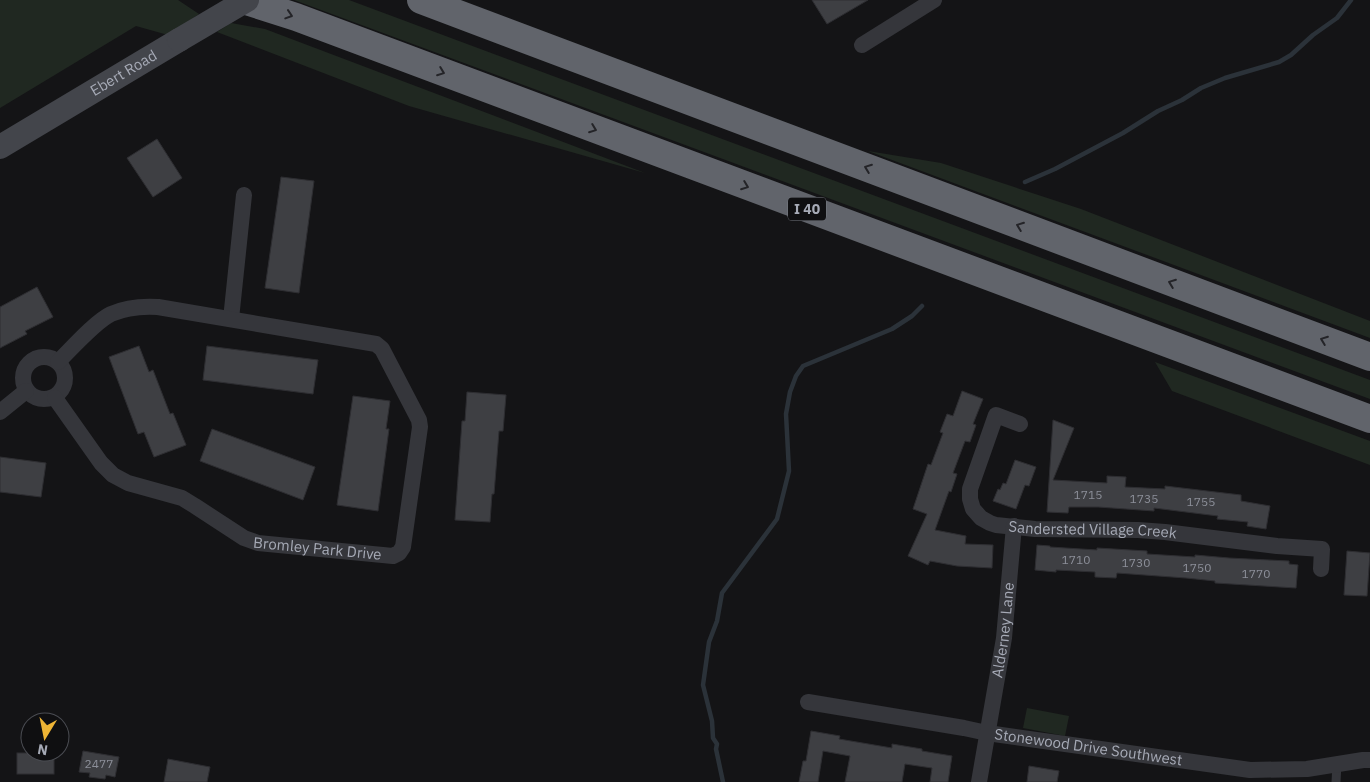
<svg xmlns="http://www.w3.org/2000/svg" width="1370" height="782" font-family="'IBM Plex Sans',sans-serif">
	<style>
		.green { fill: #202821 }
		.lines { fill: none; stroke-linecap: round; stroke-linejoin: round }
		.stream { stroke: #2b3239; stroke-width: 4.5 }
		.building { fill: #3e3f43; stroke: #2e2e32 }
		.service { stroke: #35363b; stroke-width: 9 }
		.minor { stroke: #35363b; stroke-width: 16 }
		.secondary { stroke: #43454b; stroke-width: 24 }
		.motorway { stroke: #61646b; stroke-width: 28 }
		.secondary-bridge { stroke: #43454b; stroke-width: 24 }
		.oneway { stroke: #242428 }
		.labels { text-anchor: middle; stroke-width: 5; stroke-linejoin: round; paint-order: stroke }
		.number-label { font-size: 12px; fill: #8c8f99 }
		.shield { fill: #0f0f11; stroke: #797c84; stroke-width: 1 }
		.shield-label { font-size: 14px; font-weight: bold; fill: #a6aab6 }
		.street-label { font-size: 15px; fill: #a6aab6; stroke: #0f0f11 }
	</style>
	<rect width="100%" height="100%" fill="#141416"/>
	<g class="green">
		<path d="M0 0H178L199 14 168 35 136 26 0 108Z"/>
		<path d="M294 0H349L1370 380V399Z"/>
		<path d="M231 23 265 29 645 173 409 106 217 32Z"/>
		<path d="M868 151 941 163 1081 209 1370 321V338Z"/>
		<path d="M1155 362 1370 441V465L1172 391Z"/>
		<path d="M1027 708 1069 716 1065 736 1023 728Z"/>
	</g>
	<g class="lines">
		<g class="stream">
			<path d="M1025 182 1055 169 1123 133 1158 111 1182 100 1201 88 1225 78 1279 62 1291 55 1313 35 1337 18 1351 0"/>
			<path d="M723 782 716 749 717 744 713 738 712 721 703 685 709 642 717 621 722 593 777 519 789 471 786 414 790 392 796 376 803 366 892 329 912 316 922 306"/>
		</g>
	</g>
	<g class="building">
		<path d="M812 0H868L827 24Z"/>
		<path d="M157 139 182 178 153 197 127 158Z"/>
		<path d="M281 177 314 181 299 293 265 288Z"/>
		<path d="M37 287 53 317 25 331 27 334 0 348V307Z"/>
		<path d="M139 346 149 372 153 370 170 414 173 413 186 445 154 457 144 432 138 434 109 357Z"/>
		<path d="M207 346 318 360 313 394 203 380Z"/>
		<path d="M962 391 983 399 973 424 976 425 970 442 965 441 953 473 957 474 951 492 949 491 935 530 966 536 965 544 993 545 992 568 957 566 930 561 928 565 908 556 927 514 913 509 928 464 931 465 943 433 940 432 947 414 953 416Z"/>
		<path d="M467 392 506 395 503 431H499L494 494H492L490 522 455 520 462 421H465Z"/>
		<path d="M353 396 390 401 386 429H389L378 511 337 505Z"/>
		<path d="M1053 420 1074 428 1053 480 1107 483V476L1126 477 1125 487 1165 489V486L1241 495V501L1270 506 1266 529 1247 526 1248 522 1217 519 1218 516 1154 508V511L1098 507H1069L1068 513 1047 512Z"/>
		<path d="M212 429 315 467 303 500 200 461Z"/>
		<path d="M0 457 46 463 41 497 0 492Z"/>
		<path d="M1015 460 1036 467 1029 486 1025 485 1016 509 993 501 998 489 1000 490 1003 483 1006 484Z"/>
		<path d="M1037 545 1050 546V547L1097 550V548L1147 551V554L1195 557V555L1229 558 1289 561V564L1298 565 1296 588 1215 583V581L1186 578 1117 573 1116 578 1095 577V572L1056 570V572L1035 570Z"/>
		<path d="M1347 551 1370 553 1367 596 1344 595Z"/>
		<path d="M811 731 840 736 839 739 892 748V744L922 749V751L952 756 948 782H930L932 768 905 764 902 782H845L850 756 823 751 818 782H799L803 761H806Z"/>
		<path d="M83 751 119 757 115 777 106 775 105 779 89 777 90 773 79 772Z"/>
		<rect x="17" y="753" width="37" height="21"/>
		<path d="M168 759 210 767 207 782H164Z"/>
		<path d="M1029 766 1059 771 1057 782H1027Z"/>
	</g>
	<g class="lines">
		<path class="service" d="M1336 782 1337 764"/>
		<g class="minor">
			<path d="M862 45 934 0"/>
			<path d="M231 319 244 195"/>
			<circle cx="44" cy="378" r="21"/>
			<path id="s1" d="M55 398 101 463 113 475 128 483 182 498 195 506 244 538 258 543 393 556 399 553 403 547 420 427 419 420 382 349 376 344 158 307C142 306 127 307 111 314 96 321 71 349 58 362"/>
			<path d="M0 412 26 391"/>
			<path id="s2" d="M1020 424 996 415 970 489V499L973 509 981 518 990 523 996 525 1035 529 1138 530 1165 532 1277 546 1322 549 1321 569"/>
			<path id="s3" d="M808 702 964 728 987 733 1250 770 1307 769 1363 760H1370"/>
			<path id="s4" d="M979 782 1004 638 1014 526"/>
		</g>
		<path class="secondary" id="s5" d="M0 147 179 40"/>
		<g class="motorway">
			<path d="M243 0 296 17 1370 419"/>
			<path d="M421 0 1370 357"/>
		</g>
		<path class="secondary-bridge" d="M179 40 247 0"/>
	</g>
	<defs><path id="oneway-chevron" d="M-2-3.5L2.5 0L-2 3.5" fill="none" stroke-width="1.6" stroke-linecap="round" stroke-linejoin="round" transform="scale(1.25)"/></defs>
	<g class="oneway">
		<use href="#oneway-chevron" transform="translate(289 15) rotate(18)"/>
		<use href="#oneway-chevron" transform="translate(441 72) rotate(21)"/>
		<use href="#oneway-chevron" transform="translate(593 129) rotate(21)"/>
		<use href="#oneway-chevron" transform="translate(868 168) rotate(-159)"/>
		<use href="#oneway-chevron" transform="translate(745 186) rotate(21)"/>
		<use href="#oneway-chevron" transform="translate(1020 226) rotate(-159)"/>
		<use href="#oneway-chevron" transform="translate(1172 283) rotate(-159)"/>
		<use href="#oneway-chevron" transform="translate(1324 340) rotate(-159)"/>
	</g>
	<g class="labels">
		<g class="number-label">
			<text x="1088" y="499">1715</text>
			<text x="1144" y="503">1735</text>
			<text x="1201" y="506">1755</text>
			<text x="1076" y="564">1710</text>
			<text x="1136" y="567">1730</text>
			<text x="1197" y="572">1750</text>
			<text x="1256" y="578">1770</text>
			<text x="99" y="768">2477</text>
		</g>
		<rect class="shield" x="788" y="197.5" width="38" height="23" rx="4"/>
		<g class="shield-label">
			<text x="807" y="214">I 40</text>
		</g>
		<g class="street-label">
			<text dy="5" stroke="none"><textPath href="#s5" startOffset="144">Ebert Road</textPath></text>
			<text dy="5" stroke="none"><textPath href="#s2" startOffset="250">Sandersted Village Creek</textPath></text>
			<text dy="5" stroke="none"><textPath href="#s1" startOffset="318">Bromley Park Drive</textPath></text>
			<text dy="5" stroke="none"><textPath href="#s4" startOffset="154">Alderney Lane</textPath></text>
			<text dy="5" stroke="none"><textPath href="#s3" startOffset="284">Stonewood Drive Southwest</textPath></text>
		</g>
	</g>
	<g transform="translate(45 737) rotate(190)"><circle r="24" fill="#0f0f11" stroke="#4b4d53"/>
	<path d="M0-4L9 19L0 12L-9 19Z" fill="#edb435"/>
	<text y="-8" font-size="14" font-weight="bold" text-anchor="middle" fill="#a6aab6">N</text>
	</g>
</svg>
